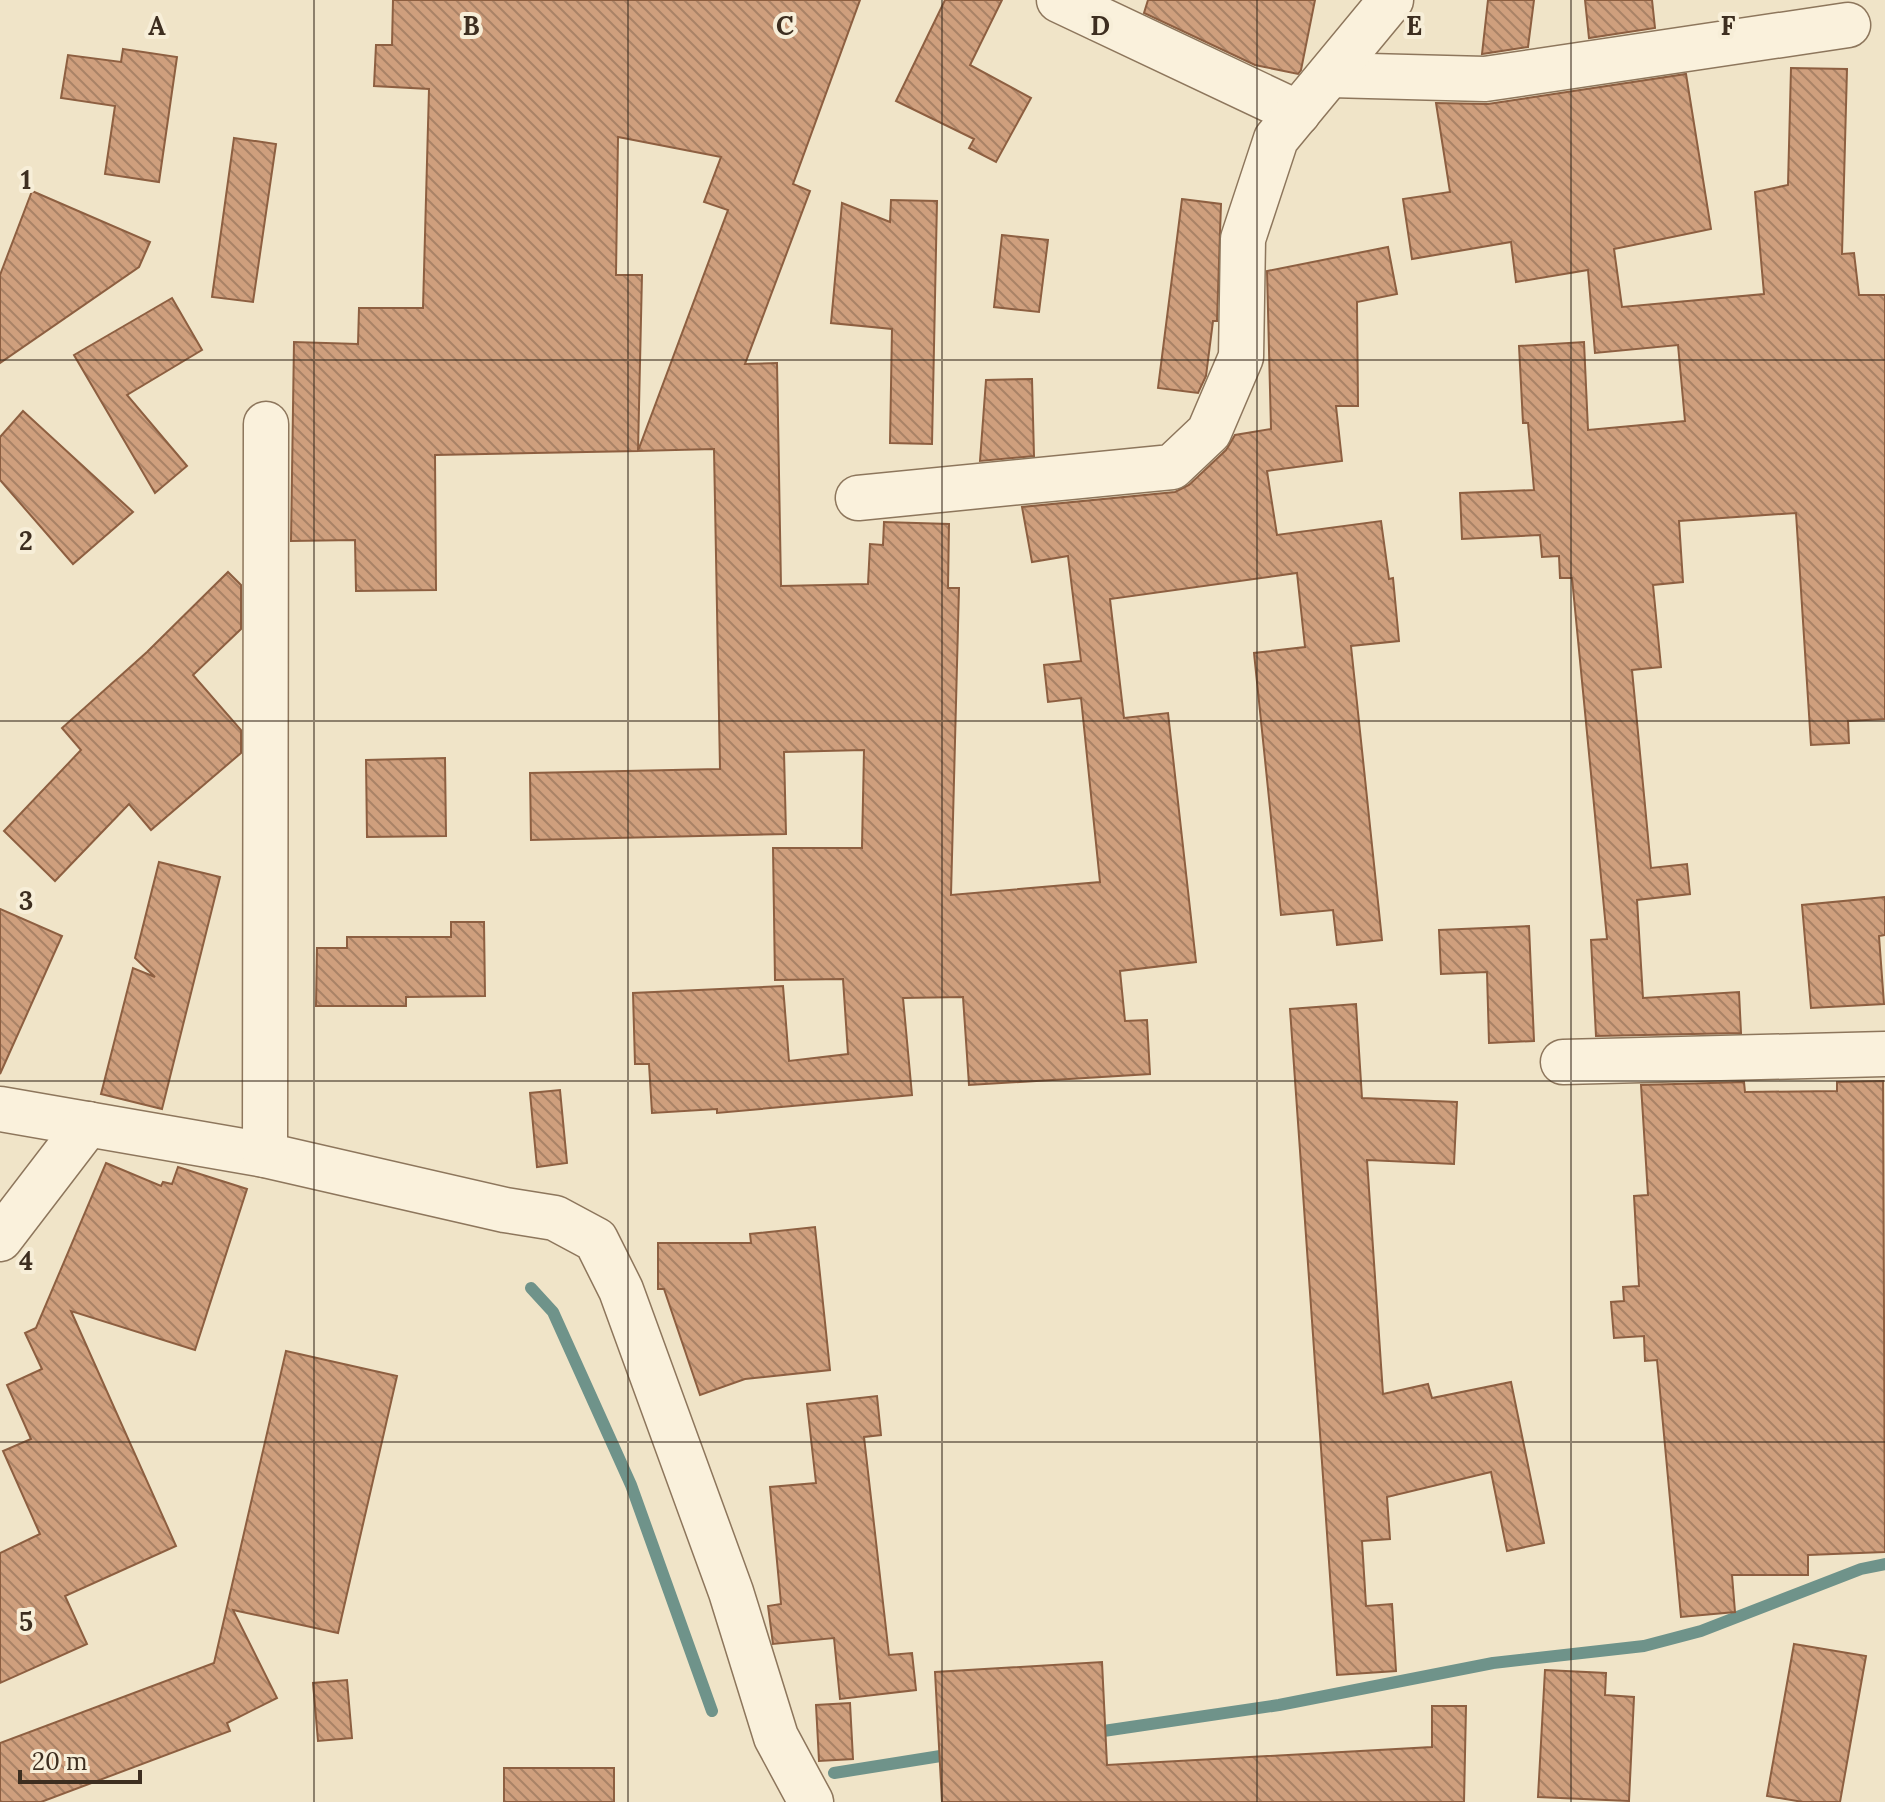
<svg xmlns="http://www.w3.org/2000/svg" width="1885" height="1802" font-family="Lora,serif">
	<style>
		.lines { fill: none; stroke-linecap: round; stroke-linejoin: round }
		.stream { stroke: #6f938a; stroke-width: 12 }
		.building { fill: url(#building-back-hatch); stroke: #8d5f41; stroke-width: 2 }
		.minor-casing { stroke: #8d765c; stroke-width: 47 }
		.minor { stroke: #faf1dc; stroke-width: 44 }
		.grid { fill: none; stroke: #3d2e20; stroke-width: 2; stroke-opacity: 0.55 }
		.grid-label { font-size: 26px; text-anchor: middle; font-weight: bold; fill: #3d2e20; stroke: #f7eed8; stroke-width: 8; stroke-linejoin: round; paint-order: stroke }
	</style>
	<defs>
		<pattern id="building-back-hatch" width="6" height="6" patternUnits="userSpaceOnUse" patternTransform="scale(2)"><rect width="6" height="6" fill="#cf9f7d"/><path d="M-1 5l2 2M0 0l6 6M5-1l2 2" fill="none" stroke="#a98266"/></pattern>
	</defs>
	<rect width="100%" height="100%" fill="#f0e4c8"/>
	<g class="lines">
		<g class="stream">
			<path d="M531 1288 553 1312 631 1485 712 1711"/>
			<path d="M1090 1733 1279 1705 1493 1663 1644 1646 1701 1631 1861 1569 1885 1564"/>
			<path d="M834 1773 953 1754"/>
		</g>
	</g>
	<g class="building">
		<path d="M393 0H860L793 184 810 191 745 364 777 363 781 586 868 584 870 544 883 545 884 522 949 524 948 588H959L951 895 1100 882 1081 698 1048 702 1044 665 1081 661 1068 556 1032 562 1022 507 1175 492 1189 485 1226 450 1235 435 1271 429 1267 271 1388 247 1397 294 1357 302 1358 406H1336L1342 461 1267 471 1277 535 1381 521 1389 579 1393 578 1399 641 1351 646 1382 940 1337 945 1333 910 1281 915 1254 653 1305 647 1297 573 1110 599 1124 718 1168 713 1196 962 1120 971 1125 1021 1147 1020 1150 1074 969 1085 963 997 903 998 912 1095 717 1113V1109L652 1113 649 1064H635L633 993 783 986 789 1061 848 1054 843 979 775 980 773 848H862L864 750 784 752 786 834 531 840 530 773 720 769 714 449 638 451 728 210 704 202 721 157 618 137 616 275H642L638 451 435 455 436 590 356 591 355 540 291 541 294 342 358 344 359 308H423L429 89 374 86 376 45H392Z"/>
		<path d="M945 0H1002L970 65 1031 98 996 162 969 148 974 139 896 101Z"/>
		<path d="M1148 0H1315L1301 70 1298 74 1255 65 1144 13Z"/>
		<path d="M1488 0H1534L1528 47 1482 54Z"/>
		<path d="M1585 0H1652L1655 28 1589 38Z"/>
		<path d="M123 49 177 57 159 182 105 174 115 106 61 98 68 55 121 62Z"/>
		<path d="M1791 68 1847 69 1842 254 1854 253 1859 295H1885V719L1848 721 1849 743 1811 745 1796 513 1679 521 1683 582 1653 585 1661 667 1632 670 1651 868 1687 864 1690 894 1637 900 1643 998 1739 992 1741 1033 1596 1036 1591 940 1607 939 1572 578H1560L1559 556 1542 557 1540 535 1462 539 1460 493 1534 490 1528 423H1523L1519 346 1584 342 1588 430 1685 421 1678 345 1595 353 1588 270 1516 282 1511 242 1412 259 1403 199 1450 192 1436 103 1488 104 1686 74 1711 229 1614 249 1622 307 1764 294 1755 192 1788 185Z"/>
		<path d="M234 138 276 144 253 302 212 297Z"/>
		<path d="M32 191 150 242 139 267 0 363V275Z"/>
		<path d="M1182 199 1221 204 1217 321H1213L1206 376 1198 393 1158 388Z"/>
		<path d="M891 200 937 201 932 444 890 443 892 329 831 323 842 203 890 222Z"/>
		<path d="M1002 235 1048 240 1039 312 994 307Z"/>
		<path d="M172 298 202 350 127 395 187 466 155 493 74 355Z"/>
		<path d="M1032 379 1034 456 980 461 986 380Z"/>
		<path d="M23 411 133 512 73 564 0 480V437Z"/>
		<path d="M228 572 241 585V629L193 675 241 730V753L151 830 129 804 55 881 4 831 81 750 62 728 147 652Z"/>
		<path d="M445 758 446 836 367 837 366 760Z"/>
		<path d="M159 862 220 877 162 1109 101 1094 133 968 155 977 135 958Z"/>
		<path d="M1885 897V935L1879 936 1884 1004 1811 1008 1802 905Z"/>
		<path d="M0 909 62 936 0 1074Z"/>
		<path d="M451 922H484L485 996 406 997V1006H316L317 948H347V937H451Z"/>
		<path d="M1529 926 1534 1041 1489 1043 1487 972 1441 974 1439 930Z"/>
		<path d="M1356 1004 1362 1098 1457 1102 1454 1164 1367 1160 1383 1394 1428 1384 1432 1398 1511 1382 1544 1543 1507 1551 1491 1472 1387 1497 1390 1539 1362 1541 1366 1606 1392 1604 1396 1671 1337 1675 1290 1009Z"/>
		<path d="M1883 1081 1885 1552 1808 1555V1575H1732L1735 1612 1681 1617 1657 1360 1645 1361 1644 1336 1614 1338 1611 1302 1624 1301 1623 1287 1639 1286 1634 1196 1648 1195 1641 1085 1744 1082 1745 1092 1837 1091V1082Z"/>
		<path d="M560 1090 567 1163 537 1167 530 1093Z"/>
		<path d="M106 1163 161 1186 163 1182 172 1184 178 1167 247 1189 195 1350 71 1311 176 1546 65 1596 87 1644 0 1683V1553L40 1534 3 1451 31 1439 7 1385 42 1369 25 1333 36 1328Z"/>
		<path d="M815 1227 830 1370 745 1379 700 1395 664 1289H658V1243H751L750 1234Z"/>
		<path d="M286 1351 397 1376 338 1633 233 1610 277 1698 227 1723 230 1731 41 1802H0V1743L214 1663Z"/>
		<path d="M877 1396 881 1435 864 1437 889 1655 912 1653 916 1690 840 1699 834 1638 773 1644 768 1606 781 1604 770 1487 816 1483 807 1404Z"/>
		<path d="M1794 1644 1866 1656 1840 1802H1803L1767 1796Z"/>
		<path d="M1102 1662 1107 1765 1432 1747V1706H1466L1464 1802H942L935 1672Z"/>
		<path d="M1545 1670 1606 1673 1605 1695 1634 1697 1629 1801 1538 1797Z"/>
		<path d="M347 1680 352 1738 318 1741 313 1683Z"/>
		<path d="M850 1703 853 1759 819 1761 816 1705Z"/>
		<rect x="504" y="1768" width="110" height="34"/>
	</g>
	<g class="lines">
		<g class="minor-casing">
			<g id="minor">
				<path d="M1059 0 1298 113"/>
				<path d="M1330 75 1485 79 1848 25"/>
				<path d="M858 498 1172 467 1209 432 1241 357 1243 239 1276 139 1391 0"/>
				<path d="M1563 1062 1885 1054"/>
				<path d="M0 1109 265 1155 505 1210 555 1218 596 1240 621 1290 731 1592 776 1737 811 1802"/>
				<path d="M265 1155 266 424"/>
				<path d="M0 1239 88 1124"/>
			</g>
		</g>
		<use href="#minor" class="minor"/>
	</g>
	<path class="grid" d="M314 0V1802M628 0V1802M942 0V1802M1257 0V1802M1571 0V1802M0 360H1885M0 721H1885M0 1081H1885M0 1442H1885"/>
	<g class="grid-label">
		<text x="157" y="35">A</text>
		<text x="471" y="35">B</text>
		<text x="785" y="35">C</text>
		<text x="1100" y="35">D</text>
		<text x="1414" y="35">E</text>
		<text x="1728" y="35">F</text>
		<text x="26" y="189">1</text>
		<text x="26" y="550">2</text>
		<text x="26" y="910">3</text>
		<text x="26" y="1270">4</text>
		<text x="26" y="1631">5</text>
	</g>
	<path d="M20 1770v12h120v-12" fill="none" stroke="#3d2e20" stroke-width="4"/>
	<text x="32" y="1770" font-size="24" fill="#3d2e20" stroke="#f7eed8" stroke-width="6" paint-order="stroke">20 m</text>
</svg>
